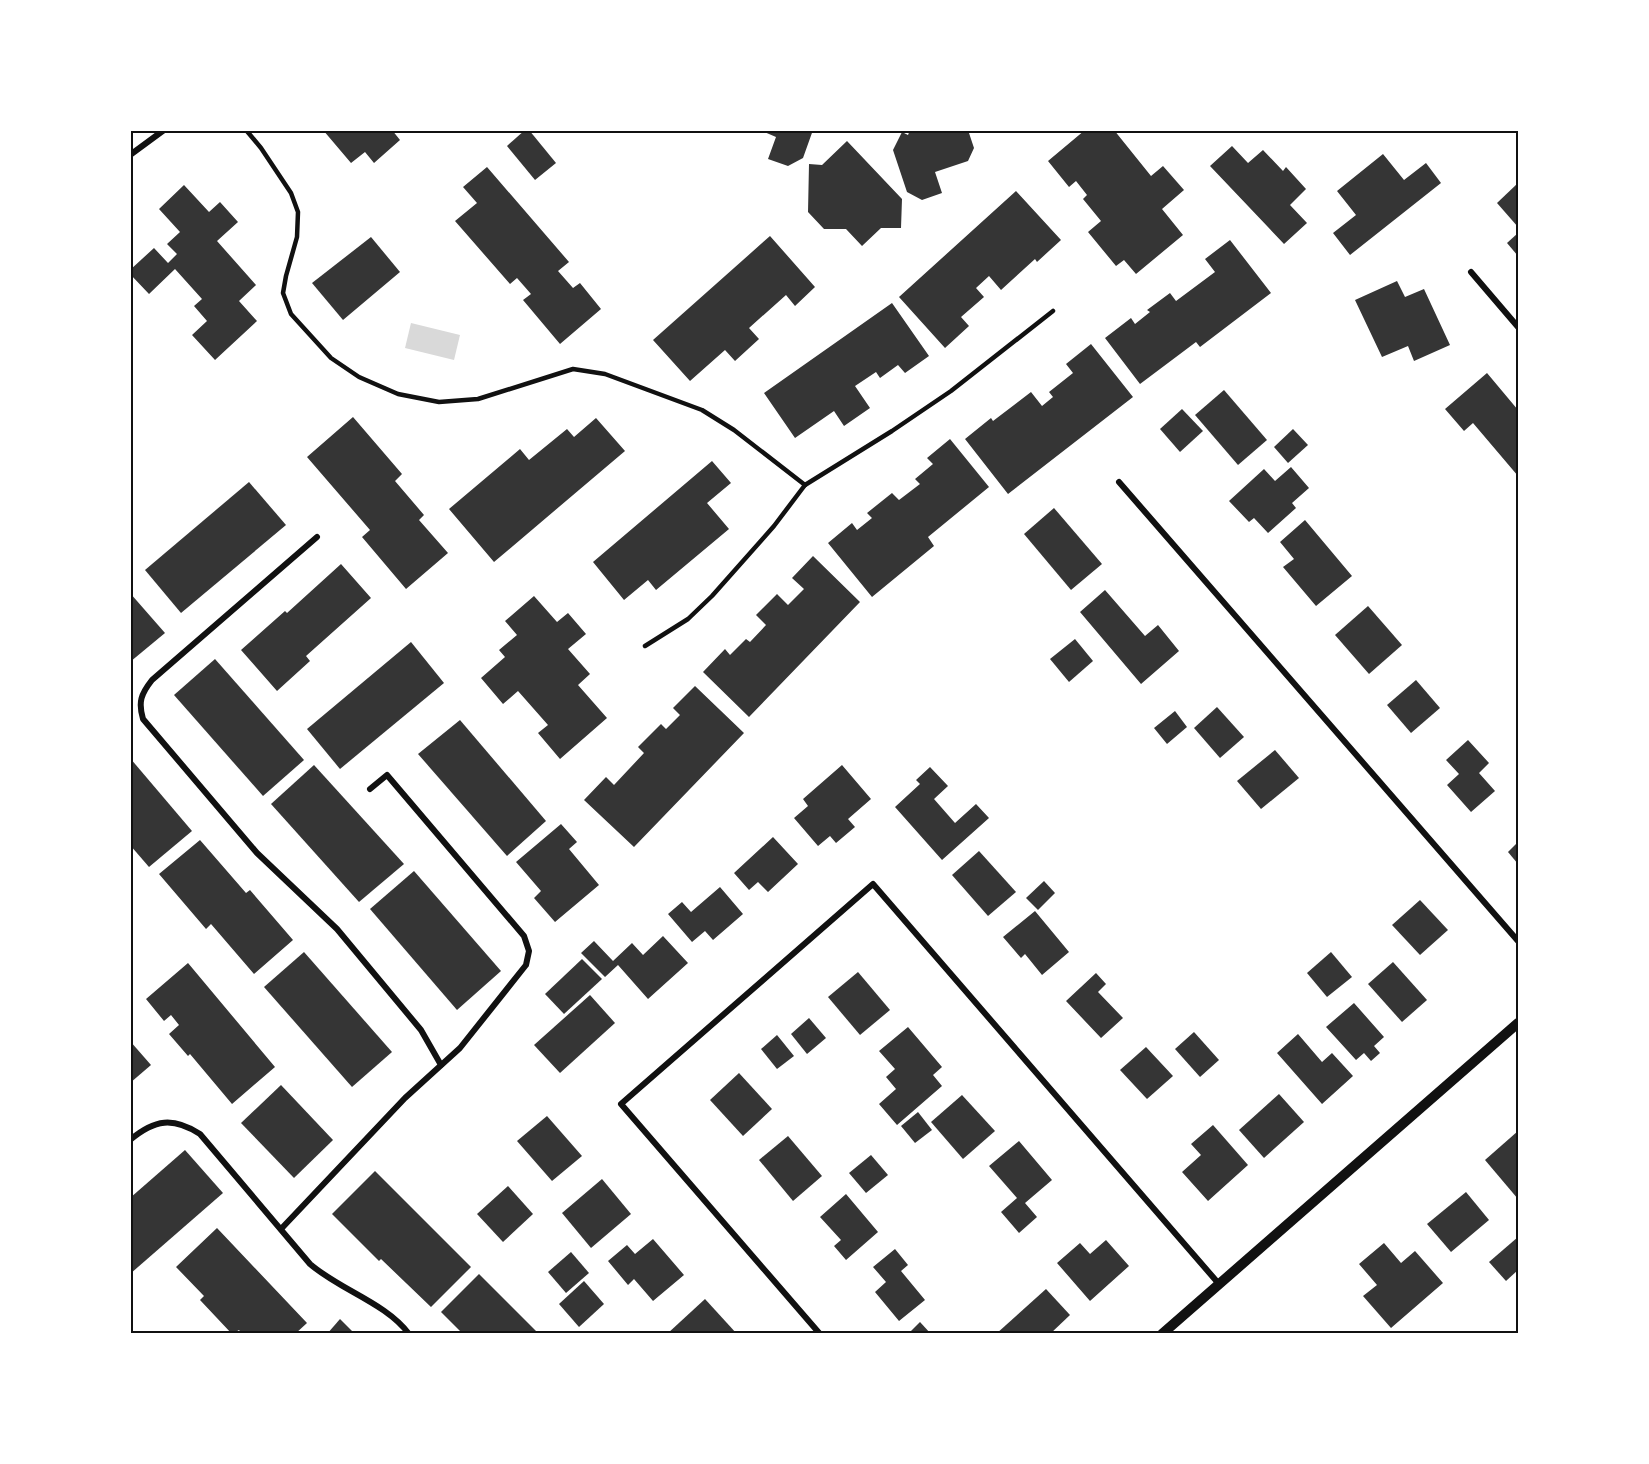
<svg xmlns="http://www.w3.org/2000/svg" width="1649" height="1464" font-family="'Varela Round',sans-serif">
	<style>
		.water { fill: #d9d9d9 }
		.building { fill: #353535 }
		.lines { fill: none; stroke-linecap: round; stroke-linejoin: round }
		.service { stroke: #111; stroke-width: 4.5 }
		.minor { stroke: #111; stroke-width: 6 }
		.tertiary { stroke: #111; stroke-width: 10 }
		.neatline { fill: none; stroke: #111; stroke-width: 2 }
	</style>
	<rect width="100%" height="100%" fill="#fff"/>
	<path class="water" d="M411 323 460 335 454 360 405 348Z"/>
	<g class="building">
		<path d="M323 130H392L400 140 374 163 365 152 351 163Z"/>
		<path d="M525 130H529L556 163 535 180 507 146Z"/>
		<path d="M813 130 803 158 788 166 768 159 776 137 760 130Z"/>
		<path d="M910 130H968L974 148 968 161 935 172 942 193 922 200 907 192 893 150 902 132 908 135Z"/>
		<path d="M1085 130H1114L1151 176 1163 166 1184 190 1162 209 1183 235 1136 274 1124 260 1116 266 1088 232 1101 221 1083 199 1087 195 1076 181 1069 187 1048 161Z"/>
		<path d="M847 141 902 199 901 228H881L862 246 846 229H824L808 212 809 164 822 165Z"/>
		<path d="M1232 146 1248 163 1263 150 1283 171 1286 167 1306 189 1290 205 1307 223 1284 244 1210 166Z"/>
		<path d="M1383 154 1404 180 1426 163 1441 183 1350 255 1333 233 1356 215 1337 191Z"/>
		<path d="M487 167 569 262 558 271 573 288 580 283 601 309 560 344 523 300 531 294 517 278 510 284 455 221 477 203 463 187Z"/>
		<path d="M1518 183V227L1497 203Z"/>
		<path d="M184 185 209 212 220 202 238 222 217 241 256 285 239 301 257 321 215 360 192 335 207 321 194 306 202 299 175 269 149 294 130 274V270L154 248 168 263 177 254 167 244 180 232 159 209Z"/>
		<path d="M1016 191 1061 240 1037 262 1035 259 1001 290 989 276 976 288 984 297 961 317 969 326 945 348 899 297Z"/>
		<path d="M1518 233V256L1507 243Z"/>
		<path d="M770 236 815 287 795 306 786 295 749 328 759 339 735 361 725 350 690 381 653 340Z"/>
		<path d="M371 237 400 272 343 320 312 283Z"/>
		<path d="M1230 240 1271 293 1200 347 1196 342 1140 384 1105 338 1131 318 1135 324 1150 312 1147 310 1170 293 1176 301 1215 272 1205 259Z"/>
		<path d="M1397 281 1405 297 1424 289 1450 345 1414 361 1408 346 1382 357 1355 300Z"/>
		<path d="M892 303 929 356 905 373 898 365 880 378 876 372 855 386 870 408 844 426 834 411 795 438 764 393Z"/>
		<path d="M1091 344 1133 397 1008 494 965 439 991 418 993 421 1031 392 1042 406 1053 397 1049 392 1073 373 1066 364Z"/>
		<path d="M1487 373 1518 410V476L1473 423 1464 431 1445 409Z"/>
		<path d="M1224 390 1267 440 1238 465 1195 415Z"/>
		<path d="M1182 409 1203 431 1180 452 1160 429Z"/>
		<path d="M353 417 402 474 395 481 424 515 419 520 448 553 406 589 362 537 370 530 307 457Z"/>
		<path d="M596 418 625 451 494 562 449 509 520 449 529 460 567 429 574 437Z"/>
		<path d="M1293 429 1308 445 1288 463 1274 447Z"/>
		<path d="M950 439 989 487 928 537 934 546 872 597 828 543 852 523 857 530 872 518 867 513 892 493 899 500 920 484 915 479 933 464 927 458Z"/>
		<path d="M712 461 731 483 707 503 729 529 656 590 648 580 624 600 593 562Z"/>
		<path d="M1291 467 1309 488 1292 503 1296 508 1268 533 1254 518 1249 522 1229 501 1264 469 1275 481Z"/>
		<path d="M249 482 286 525 181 613 145 570Z"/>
		<path d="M1054 508 1102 564 1071 590 1024 534Z"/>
		<path d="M1305 520 1352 576 1316 606 1283 567 1294 559 1280 542Z"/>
		<path d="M813 556 860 602 749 717 703 672 725 649 730 655 746 639 750 642 766 625 756 615 777 594 788 605 804 589 792 578Z"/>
		<path d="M341 564 371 598 306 656 310 661 277 691 241 650 285 611 287 613Z"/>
		<path d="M1105 590 1145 636 1158 625 1179 651 1141 684 1080 612Z"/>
		<path d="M130 593 165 633 130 662Z"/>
		<path d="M534 596 557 622 568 613 586 634 568 649 590 674 578 685 607 718 560 759 538 733 548 725 518 691 503 704 481 678 505 657 499 650 517 635 505 621Z"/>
		<path d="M1368 606 1402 645 1369 674 1335 635Z"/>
		<path d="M1075 639 1093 661 1069 682 1050 659Z"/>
		<path d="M411 642 444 683 340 769 307 729Z"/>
		<path d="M215 659 304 760 263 796 174 695Z"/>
		<path d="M1416 680 1440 708 1411 733 1387 705Z"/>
		<path d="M695 686 744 733 634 847 584 800 606 777 614 785 644 753 638 747 661 724 666 729 680 715 673 708Z"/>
		<path d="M1217 707 1244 737 1220 758 1194 728Z"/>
		<path d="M1175 711 1187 727 1167 744 1154 728Z"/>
		<path d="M460 720 546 821 507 856 418 754Z"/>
		<path d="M1468 740 1489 763 1479 773 1495 791 1471 812 1447 785 1459 774 1446 760Z"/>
		<path d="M1275 750 1299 778 1261 809 1237 781Z"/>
		<path d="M130 758 192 831 149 867 130 845Z"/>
		<path d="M314 765 404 864 359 902 271 804Z"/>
		<path d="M842 765 871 799 848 819 855 827 836 843 830 836 818 846 794 818 808 806 803 799Z"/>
		<path d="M930 767 948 786 934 799 955 823 976 804 989 818 942 860 895 807 920 784 916 780Z"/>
		<path d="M561 824 577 842 569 849 599 885 555 922 534 898 541 891 516 862Z"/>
		<path d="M773 837 798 864 768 892 758 882 749 890 734 873Z"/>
		<path d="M200 840 246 893 250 890 293 940 254 974 211 924 206 929 159 874Z"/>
		<path d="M1518 842V864L1508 852Z"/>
		<path d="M979 851 1016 892 988 916 952 875Z"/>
		<path d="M414 871 501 971 457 1010 370 909Z"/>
		<path d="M1044 881 1055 893 1038 910 1026 898Z"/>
		<path d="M720 887 743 914 713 940 705 931 692 942 668 914 682 902 691 912Z"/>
		<path d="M1420 900 1448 930 1420 955 1392 925Z"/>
		<path d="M1035 911 1069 952 1042 975 1025 954 1021 958 1003 937Z"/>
		<path d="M663 936 688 963 648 999 618 965 605 977 581 953 594 941 613 961 632 943 643 955Z"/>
		<path d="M304 952 392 1052 352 1087 264 987Z"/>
		<path d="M1331 952 1352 977 1327 997 1307 973Z"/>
		<path d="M582 959 602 979 564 1014 545 994Z"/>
		<path d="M1393 962 1427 1000 1402 1022 1368 984Z"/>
		<path d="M188 963 275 1067 232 1104 190 1054 188 1056 169 1034 179 1025 171 1015 164 1021 146 999Z"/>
		<path d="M858 972 890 1010 860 1035 828 997Z"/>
		<path d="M1096 973 1106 984 1098 992 1123 1018 1101 1038 1066 1001Z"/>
		<path d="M590 995 615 1023 560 1073 534 1045Z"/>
		<path d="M1354 1003 1384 1037 1374 1046 1380 1053 1371 1061 1364 1053 1356 1060 1326 1027Z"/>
		<path d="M809 1018 826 1038 807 1054 791 1034Z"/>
		<path d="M908 1027 942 1067 933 1075 942 1086 897 1125 879 1104 896 1089 886 1077 895 1069 879 1051Z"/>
		<path d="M1194 1032 1219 1060 1200 1077 1175 1049Z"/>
		<path d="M1298 1034 1322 1062 1332 1053 1353 1076 1322 1104 1277 1053Z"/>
		<path d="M777 1035 794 1056 777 1069 761 1049Z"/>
		<path d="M130 1041 151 1065 130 1083Z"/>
		<path d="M1146 1047 1173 1076 1147 1099 1120 1070Z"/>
		<path d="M739 1073 772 1109 743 1136 710 1100Z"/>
		<path d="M281 1085 333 1140 294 1178 241 1123Z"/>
		<path d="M1279 1094 1304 1122 1264 1158 1239 1130Z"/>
		<path d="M962 1095 995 1131 963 1159 931 1122Z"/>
		<path d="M918 1112 932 1130 915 1143 901 1126Z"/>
		<path d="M547 1116 582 1156 552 1181 517 1141Z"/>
		<path d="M1213 1125 1248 1165 1208 1201 1182 1172 1201 1155 1191 1144Z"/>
		<path d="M1518 1131V1199L1485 1160Z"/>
		<path d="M788 1136 822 1176 793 1201 759 1160Z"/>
		<path d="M1019 1141 1052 1180 1025 1203 1037 1217 1019 1233 1001 1212 1017 1198 989 1166Z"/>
		<path d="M185 1150 223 1193 130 1274V1198Z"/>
		<path d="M871 1155 888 1175 866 1193 849 1173Z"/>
		<path d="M375 1171 471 1267 431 1307 381 1259 379 1261 332 1214Z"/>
		<path d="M602 1179 631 1214 591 1248 562 1213Z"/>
		<path d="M508 1186 533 1214 503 1242 477 1214Z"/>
		<path d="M1466 1192 1489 1220 1451 1252 1427 1224Z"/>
		<path d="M846 1194 878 1232 846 1260 834 1246 841 1240 820 1217Z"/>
		<path d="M217 1228 307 1323 295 1334H242L239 1330 232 1334 200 1300 204 1296 176 1267Z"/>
		<path d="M1518 1237V1270L1506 1281 1489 1262Z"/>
		<path d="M653 1239 684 1275 653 1301 634 1279 628 1285 608 1261 627 1245 635 1254Z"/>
		<path d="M1106 1240 1129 1266 1090 1301 1057 1263 1080 1243 1090 1254Z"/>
		<path d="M1384 1243 1401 1263 1415 1251 1443 1283 1391 1328 1363 1296 1377 1285 1359 1264Z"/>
		<path d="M895 1249 908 1265 901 1271 925 1300 899 1321 875 1292 886 1282 873 1267Z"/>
		<path d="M571 1252 589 1273 566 1293 548 1272Z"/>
		<path d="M479 1274 539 1334H463L441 1312Z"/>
		<path d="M584 1281 604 1304 579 1327 559 1304Z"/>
		<path d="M1046 1289 1070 1315 1050 1334H996Z"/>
		<path d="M705 1299 737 1334H667Z"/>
		<path d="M340 1319 355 1334H327Z"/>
		<path d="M920 1322 931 1334H908Z"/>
	</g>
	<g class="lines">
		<g class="service">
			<path d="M246 130 261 148 291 193 298 212 297 237 286 276 283 293 291 314 331 358 359 377 398 394 439 402 478 399 573 369 605 374 702 410 734 430 805 485"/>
			<path d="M645 646 688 619 712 596 774 526 805 485 892 431 951 391 1053 311"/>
		</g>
		<g class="minor">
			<path d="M130 155 164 130"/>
			<path d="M1471 272 1518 327"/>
			<path d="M1119 482 1518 941"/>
			<path d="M317 537 152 680C141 694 138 702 143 719L257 853 337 929 421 1030 441 1065"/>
			<path d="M130 1140C155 1119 173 1117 200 1134L310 1264C340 1290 386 1303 409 1334"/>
			<path d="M281 1229 405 1098 460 1048 526 965 529 951 524 936 387 775 370 789"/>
			<path d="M820 1334 621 1104 873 884 1219 1284"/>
		</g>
		<path class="tertiary" d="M1162 1334 1518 1023"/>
	</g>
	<rect width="1649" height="1464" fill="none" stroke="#ffffff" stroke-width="264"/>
	<rect x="132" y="132" width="1385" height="1200" class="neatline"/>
</svg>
